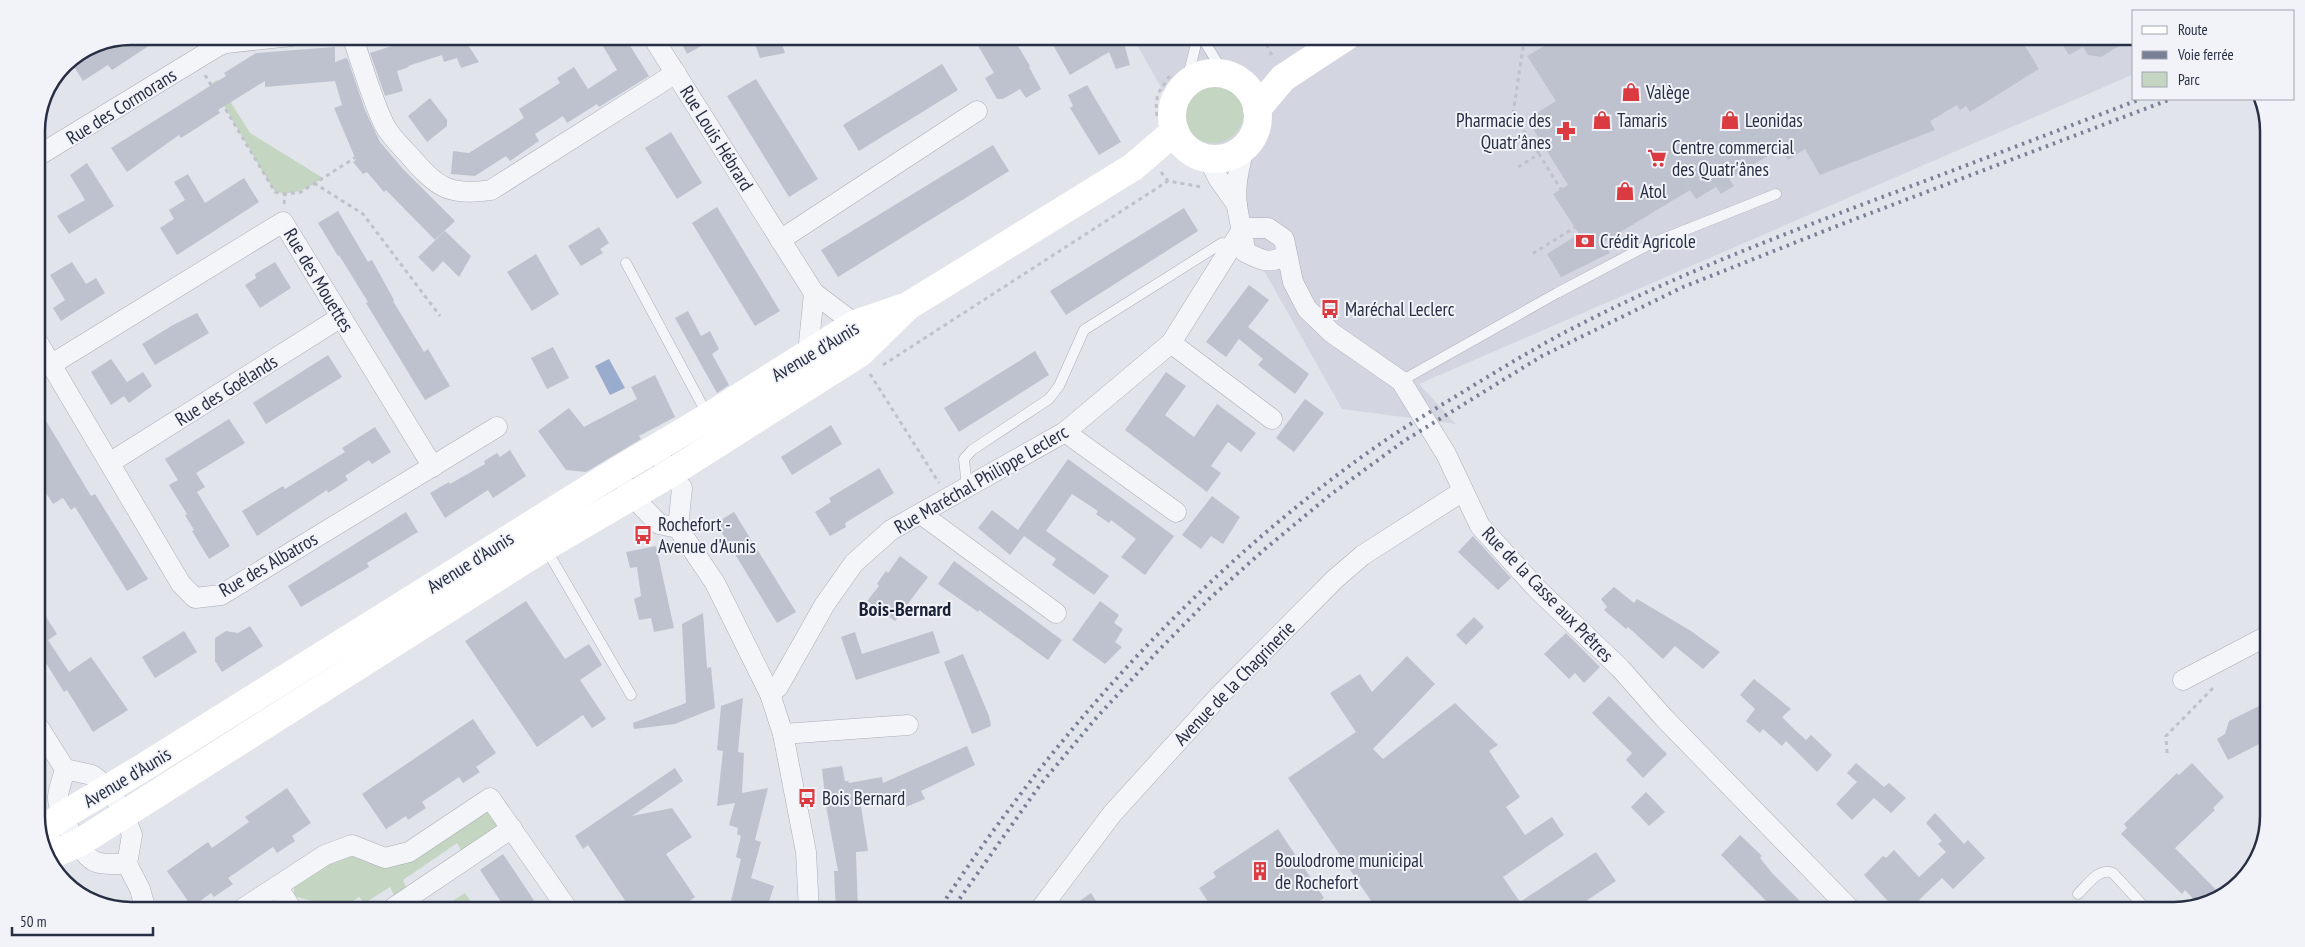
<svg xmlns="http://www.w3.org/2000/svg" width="2305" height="947" font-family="'PT Sans Narrow',sans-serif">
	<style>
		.built { fill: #d3d6e0 }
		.green { fill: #c4d6c1 }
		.water { fill: #99acce }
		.building { fill: #bec2ce }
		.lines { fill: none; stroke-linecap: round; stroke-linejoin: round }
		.lane-casing { stroke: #aaaeb9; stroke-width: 11 }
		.street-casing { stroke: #aaaeb9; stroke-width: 21 }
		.path { stroke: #bfc2ca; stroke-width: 3; stroke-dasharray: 4 4; stroke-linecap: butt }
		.lane { stroke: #f4f5f9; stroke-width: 10 }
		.street { stroke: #f4f5f9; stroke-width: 20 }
		.secondary { stroke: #fff; stroke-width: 28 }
		.rail { stroke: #798096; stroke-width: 4; stroke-dasharray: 2.5 5; stroke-linecap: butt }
		.labels { text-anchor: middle; stroke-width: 4; stroke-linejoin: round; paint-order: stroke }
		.poi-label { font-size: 19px; fill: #282f44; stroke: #f1f3f8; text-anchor: start }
		.street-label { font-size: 19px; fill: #282f44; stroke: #f1f3f8 }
		.neighbourhood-label { font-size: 20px; font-weight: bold; fill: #1a2035; stroke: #f1f3f8 }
		.rim { fill: none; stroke: #282f44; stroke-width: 2.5 }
	</style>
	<rect width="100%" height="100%" fill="#e1e4eb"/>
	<path class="built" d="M1132 36H2134V74L1419 384 1456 424 1342 409Z"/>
	<g class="green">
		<path d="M217 80 250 133 323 178C306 189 295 196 275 192L211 84Z"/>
		<circle cx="1213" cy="112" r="31"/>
		<path d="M487 809 498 823 495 831 463 854 457 843 403 880 407 890 396 899 390 887 365 903 359 897 337 911H318L312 901 294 896V886L341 854 367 859Z"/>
		<path d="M465 893 477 911H437Z"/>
	</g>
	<path class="water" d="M609 359 625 388 610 395 595 366Z"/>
	<g class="building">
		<path d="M131 36H164L112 70 108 65 83 81 70 60 95 43Z"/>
		<path d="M399 36H462L479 62 461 68 457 58 444 62 442 55 408 66 409 67 397 71 403 91 385 96 370 53 401 43Z"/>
		<path d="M597 36H624L649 76 599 107 597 104 567 123 563 116 535 134 539 141 510 161 506 156 475 176 451 174 453 151 469 153 524 118 519 109 560 83 557 78 574 67 588 89 617 70Z"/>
		<path d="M678 36H719L687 54Z"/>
		<path d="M752 36H779L785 53 760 58Z"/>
		<path d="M1012 36 1030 66 1029 67 1041 89 1026 98 1020 89 1003 99H997L985 78 994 73 973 37Z"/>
		<path d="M1048 36H1135L1124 43 1130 65 1116 69 1109 52 1070 75Z"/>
		<path d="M1540 36H2019L2039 69 1970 112 1966 106 1960 110 1957 105 1930 121 1935 130 1820 175 1805 149 1788 160 1781 148 1729 179 1734 186 1721 194 1716 187 1696 199 1690 190 1604 242 1610 253 1561 277 1547 254 1579 234 1553 194 1568 185 1527 119 1556 101 1527 56 1546 45Z"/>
		<path d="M2057 36H2134V37L2101 57 2088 55 2083 47 2069 55Z"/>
		<path d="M335 47V62L346 58 348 60 365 110 380 142 403 169 455 221 435 240 386 190 384 192 367 172 363 174 353 162 356 160 334 108 342 105 335 81 265 87V81L218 110 220 113 181 138 179 135 127 172 111 148 226 76 224 73 256 53Z"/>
		<path d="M942 64 958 90 859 151 843 125Z"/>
		<path d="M756 79 818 179 789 197 727 96Z"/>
		<path d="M1087 85 1121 142 1099 155 1070 108 1073 106 1068 95Z"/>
		<path d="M430 98 447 120V126L427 142 408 116Z"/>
		<path d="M671 132 702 183 677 199 645 148Z"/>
		<path d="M993 145 1009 171 838 277 821 250Z"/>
		<path d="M87 163 114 206 69 234 57 216 85 200 70 175Z"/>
		<path d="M188 174 205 203 244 178 259 202 177 255 160 228 174 219 169 210 185 200 174 182Z"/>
		<path d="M717 207 780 311 755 326 692 223Z"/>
		<path d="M1184 208 1198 231 1066 315 1050 291Z"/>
		<path d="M338 211 368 262 372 260 394 300 393 301 424 352 428 349 450 386 425 400 366 303 368 302 339 255 338 256 318 223Z"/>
		<path d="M599 227 609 243 600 249 603 253 581 266 568 246Z"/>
		<path d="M445 231 471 256 459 277 443 261 433 272 418 257Z"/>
		<path d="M536 254 559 294 532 311 507 272Z"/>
		<path d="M72 262 86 284 96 278 105 293 61 321 53 308 65 300 50 275Z"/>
		<path d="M275 262 291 288 260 308 245 285 256 278 255 274Z"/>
		<path d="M1249 285 1269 300 1248 327 1309 374 1295 394 1258 365 1263 359 1239 339 1226 357 1206 342Z"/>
		<path d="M688 311 701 336 710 331 719 349 712 354 729 385 717 393 675 318Z"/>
		<path d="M197 313 209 333 155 365 142 344 173 325Z"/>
		<path d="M553 347 569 378 547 389 531 358Z"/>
		<path d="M1035 351 1049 375 959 432 944 408Z"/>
		<path d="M328 355 342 377 266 424 253 403Z"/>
		<path d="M111 359 127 382 143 372 152 386 129 403 124 396 111 405 91 372Z"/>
		<path d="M1166 372 1186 386 1165 415 1194 437 1217 404 1256 433 1241 452 1228 442 1211 466 1221 473 1207 492 1125 430Z"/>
		<path d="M655 375 675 417 639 436 641 439 586 472 566 470 538 431 569 408 584 427 637 399 631 387Z"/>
		<path d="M1305 399 1324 413 1294 452 1276 438Z"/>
		<path d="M36 404 91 496 95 494 148 579 127 591 75 507 71 510 63 498 53 504 36 477Z"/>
		<path d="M229 419 245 443 196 473 205 487 197 492 230 546 209 559 192 531 194 530 185 515 187 514 169 485 178 480 165 459Z"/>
		<path d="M831 425 842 444 792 475 781 457Z"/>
		<path d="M375 427 391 452 372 464 369 460 345 476 348 480 328 493 327 490 257 536 242 511 283 486 285 489 345 452 342 448Z"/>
		<path d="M510 450 526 476 493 498 488 490 445 518 430 493 449 482 450 484 485 464 484 461 497 453 500 457Z"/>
		<path d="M1068 459 1174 536 1145 575 1121 557 1136 539 1111 520 1109 523 1096 514 1098 511 1072 494 1046 531 1109 576 1094 595 1052 565 1056 559 1024 536 1010 555 978 528 992 510 1018 530Z"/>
		<path d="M879 468 894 493 845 523 846 527 830 536 815 512 831 502 829 498Z"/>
		<path d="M1212 496 1240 517 1223 544 1211 536 1201 549 1182 535Z"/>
		<path d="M406 512 418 532 367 563 369 567 301 607 288 586Z"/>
		<path d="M734 512 796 612 777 623 716 523Z"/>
		<path d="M1473 536 1511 578 1498 590 1458 552Z"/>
		<path d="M656 546 674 628 654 632 651 618 639 620 634 599 641 596 637 567 630 568 626 552Z"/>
		<path d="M900 556 928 577 895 621 867 601 879 586 877 584 881 578 886 571 888 573Z"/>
		<path d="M954 561 1062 640 1048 660 979 610 978 612 938 584Z"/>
		<path d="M1614 587 1634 603 1637 599 1691 631 1720 652 1703 669 1675 646 1663 659 1628 627 1626 629 1604 610 1607 607 1601 599Z"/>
		<path d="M36 601 57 634 48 640 69 672 91 657 128 710 93 732 67 690 64 692 36 647Z"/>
		<path d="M526 601 565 659 589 644 602 665 580 680 606 719 592 728 583 715 537 747 465 641Z"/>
		<path d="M1100 601 1119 615 1114 623 1123 629 1115 642 1122 647 1105 664 1072 640Z"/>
		<path d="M703 613 707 668 711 667 715 708 675 724 634 729 633 723 686 703 682 624Z"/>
		<path d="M1474 617 1484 627 1466 645 1456 635Z"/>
		<path d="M250 626 263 646 222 672 215 661V638L226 631 238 633Z"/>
		<path d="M184 631 197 652 155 678 142 657Z"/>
		<path d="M933 631 940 653 856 680 841 637 855 632 862 654Z"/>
		<path d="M1566 633 1600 667 1584 683 1575 673 1569 679 1544 654Z"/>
		<path d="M963 654 989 716 991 726 972 734 944 662Z"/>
		<path d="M1407 656 1435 684 1373 749 1383 759 1455 703 1498 745 1489 751 1520 797 1506 807 1525 835 1552 817 1564 835 1503 877 1520 902 1596 852 1616 881 1571 911H1378L1288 778 1356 732 1330 693 1360 674 1372 692Z"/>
		<path d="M1754 679 1791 709 1782 717 1795 730 1806 740 1811 735 1832 755 1817 772 1786 741 1782 746 1763 729 1760 733 1746 721 1755 709 1740 695Z"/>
		<path d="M1609 696 1667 754 1643 778 1626 760 1632 753 1592 713Z"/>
		<path d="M743 698 738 752 744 753 742 793 768 788 755 840 761 842 751 878 774 886 766 911H736L738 903 731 901 741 859 736 857 741 836 737 834 738 828 729 825 735 803 717 806 723 751 717 750 721 706Z"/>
		<path d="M2269 701V739L2228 760 2217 739 2225 734 2229 721Z"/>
		<path d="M473 719 496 753 476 767 480 772 463 783 459 777 422 802 426 808 408 820 406 816 386 829 362 794Z"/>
		<path d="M967 746 975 765 921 791 925 799 906 807 900 792 860 800 868 851 856 852 858 911H836L834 871H838L826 806 822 769 842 766 845 781H848L849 783 882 777 883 783Z"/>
		<path d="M1856 763 1884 787 1889 783 1906 798 1891 813 1874 798 1852 820 1836 804 1857 782 1847 773Z"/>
		<path d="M2192 763 2224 797 2213 808 2215 810 2175 848 2222 896 2198 904 2185 890 2182 894 2121 834 2127 828 2124 824 2177 773 2179 775Z"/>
		<path d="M675 768 683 781 632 816 672 808 692 837 666 854 695 897 675 911H632L588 845 583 849 575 836Z"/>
		<path d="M287 788 311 823 292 836 295 841 277 853 273 847 228 878 233 884 214 897 211 893 192 907 167 871 208 842 212 848 249 822 245 817Z"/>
		<path d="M1646 792 1665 812 1649 826 1631 807Z"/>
		<path d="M1935 813 1964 844 1968 840 1985 858 1953 889 1942 878 1919 900 1931 911H1897L1864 875 1883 856 1886 858 1894 850 1919 877 1946 852 1938 844 1942 841 1926 823Z"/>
		<path d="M1278 829 1300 862 1306 863 1305 869 1324 898 1305 911H1214L1199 888 1216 877 1213 872Z"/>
		<path d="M1740 835 1762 856 1760 858 1772 873 1810 911H1776L1721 855Z"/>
		<path d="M503 854 541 911H507L480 870Z"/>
		<path d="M1091 893 1102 911H1065Z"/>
	</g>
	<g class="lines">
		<g class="lane-casing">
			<g id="lane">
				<path d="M1201 36 1225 75"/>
				<path d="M1186 84 1198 36"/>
				<path d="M626 263 708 416"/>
				<path d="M1401 381 1557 293 1650 244 1776 194"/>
				<path d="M967 488 964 459 972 450 1049 399 1059 386 1084 330 1222 243 1232 247"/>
				<path d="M546 549 631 695"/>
				<path d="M2078 894C2087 885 2099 867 2113 873L2148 911"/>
			</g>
		</g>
		<g class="street-casing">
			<g id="street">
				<path d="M352 36C362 63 372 101 385 126 391 137 401 146 409 155 436 186 448 197 491 190L676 73"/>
				<path d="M652 36 814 293 855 324 857 337"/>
				<path d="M1244 147C1240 166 1234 186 1237 205 1239 221 1244 236 1245 252 1263 261 1268 264 1286 256"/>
				<path d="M36 157 218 46 226 43 292 36"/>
				<path d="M1208 158 1218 178 1237 205"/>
				<path d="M1243 228H1268L1284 239 1293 282 1307 309 1332 333 1401 381 1446 454 1480 526 1538 590 1620 668 1664 718 1852 911"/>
				<path d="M780 240 977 111"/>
				<path d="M36 339 181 584 195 598 221 595 497 427"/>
				<path d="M1171 343 1272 419"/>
				<path d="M810 353 809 343 814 293"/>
				<path d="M52 364 283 222 433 467"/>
				<path d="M1065 432 1176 512"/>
				<path d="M654 449 682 488 678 528 715 583 770 694 783 734 806 852 809 911"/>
				<path d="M111 462 341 317"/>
				<path d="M626 486 632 496 659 524 678 528"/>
				<path d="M921 514 1056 613"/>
				<path d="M2183 680 2269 635"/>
				<path d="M770 694 778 687 825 604 854 563 891 530 1065 432 1171 343 1243 228"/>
				<path d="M36 723 65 769C63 778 59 787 58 796 57 812 81 856 96 862 105 865 118 864 127 864L132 835 124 814 108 787 92 775 65 769"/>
				<path d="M783 734 908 725"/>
				<path d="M127 864 140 889 146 911"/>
				<path d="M277 886 293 911"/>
				<path d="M239 911 325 855 352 845 385 858 409 852 490 798 569 911"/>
				<path d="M395 911 393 908 512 828"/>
				<path d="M1039 911 1112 814 1218 697 1335 579 1363 555 1463 491"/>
			</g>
		</g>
		<g class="path">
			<path d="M1220 36 1266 43 1273 58"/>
			<path d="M1266 43 1276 36"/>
			<path d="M1368 44 1380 36"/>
			<path d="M205 75 275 192 285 194"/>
			<path d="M1157 116C1154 91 1161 91 1172 72"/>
			<path d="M1539 154 1513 114 1523 48 1542 36"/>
			<path d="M1518 167 1539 154 1582 223 1532 254"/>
			<path d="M1161 172 1168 181 1202 187"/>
			<path d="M314 183 363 214 440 316"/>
			<path d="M284 204 285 194 301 192 375 145"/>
			<path d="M883 365 1168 181"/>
			<path d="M870 374 939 483"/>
			<path d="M2167 753 2166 736 2213 688"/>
		</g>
		<use href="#lane" class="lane"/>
		<use href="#street" class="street"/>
		<g class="secondary">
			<circle cx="1215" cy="116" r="43"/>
			<path d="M1257 109 1283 78 1347 36"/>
			<path d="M40 833 62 816 139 770 617 471 708 417 855 324 902 308"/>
			<path d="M49 856 79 843 545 547 671 473 860 353 908 306 1133 167 1175 131"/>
		</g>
		<g class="rail">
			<path d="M938 911C1053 735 1198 573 1370 451 1402 428 1437 408 1471 387 1507 365 1543 343 1581 324 1674 276 1772 239 1869 202 1960 168 2051 133 2141 99"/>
			<path d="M951 911 1040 785 1097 717 1157 652 1209 599 1265 549 1330 495 1404 441 1542 356 1683 287 1842 224 2171 99"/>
		</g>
	</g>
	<defs>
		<g id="shop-bare" transform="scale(1.5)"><path d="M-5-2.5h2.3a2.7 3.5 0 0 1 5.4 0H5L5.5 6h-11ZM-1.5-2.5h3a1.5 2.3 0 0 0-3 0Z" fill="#db3b40" stroke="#f1f3f8" stroke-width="2.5" paint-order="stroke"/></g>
		<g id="pharmacy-bare" transform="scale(1.5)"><path d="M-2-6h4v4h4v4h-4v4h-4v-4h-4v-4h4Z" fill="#db3b40" stroke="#f1f3f8" stroke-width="2.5" paint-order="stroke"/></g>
		<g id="supermarket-bare" transform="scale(1.5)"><path d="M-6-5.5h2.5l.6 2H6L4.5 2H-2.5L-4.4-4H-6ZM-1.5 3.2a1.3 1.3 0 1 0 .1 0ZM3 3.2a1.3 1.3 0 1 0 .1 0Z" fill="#db3b40" stroke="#f1f3f8" stroke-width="2.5" paint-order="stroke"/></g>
		<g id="bank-bare" transform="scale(1.5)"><path d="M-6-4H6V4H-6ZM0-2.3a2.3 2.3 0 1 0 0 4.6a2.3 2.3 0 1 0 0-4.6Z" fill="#db3b40" stroke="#f1f3f8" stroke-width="2.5" paint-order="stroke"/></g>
		<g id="bus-bare" transform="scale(1.5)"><path d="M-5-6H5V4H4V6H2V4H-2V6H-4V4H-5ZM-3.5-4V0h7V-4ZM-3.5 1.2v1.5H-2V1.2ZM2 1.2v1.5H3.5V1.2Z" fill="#db3b40" stroke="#f1f3f8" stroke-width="2.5" paint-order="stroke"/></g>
		<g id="building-bare" transform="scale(1.5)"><path d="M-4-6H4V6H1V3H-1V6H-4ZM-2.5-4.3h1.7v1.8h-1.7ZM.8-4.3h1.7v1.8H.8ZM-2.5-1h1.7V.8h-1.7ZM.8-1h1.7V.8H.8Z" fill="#db3b40" stroke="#f1f3f8" stroke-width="2.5" paint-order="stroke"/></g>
	</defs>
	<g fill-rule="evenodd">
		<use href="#shop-bare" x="1631" y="92"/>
		<use href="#shop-bare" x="1602" y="120"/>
		<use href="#shop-bare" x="1730" y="120"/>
		<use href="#pharmacy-bare" x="1566" y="131"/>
		<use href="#supermarket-bare" x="1657" y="158"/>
		<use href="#shop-bare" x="1625" y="191"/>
		<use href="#bank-bare" x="1585" y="241"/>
		<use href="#bus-bare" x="1330" y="309"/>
		<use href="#bus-bare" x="643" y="535"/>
		<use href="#bus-bare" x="807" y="798"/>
		<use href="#building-bare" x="1260" y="871"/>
	</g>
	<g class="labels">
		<g class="poi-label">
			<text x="1646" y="99">Valège</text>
			<text x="1551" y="127" text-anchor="end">Pharmacie des<tspan x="1551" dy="22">Quatr'ânes</tspan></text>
			<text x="1617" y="127">Tamaris</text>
			<text x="1745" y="127">Leonidas</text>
			<text x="1672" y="154">Centre commercial<tspan x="1672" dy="22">des Quatr'ânes</tspan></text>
			<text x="1640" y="198">Atol</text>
			<text x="1600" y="248">Crédit Agricole</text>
			<text x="1345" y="316">Maréchal Leclerc</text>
			<text x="658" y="531">Rochefort -<tspan x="658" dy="22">Avenue d'Aunis</tspan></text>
			<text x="822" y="805">Bois Bernard</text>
			<text x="1275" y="867">Boulodrome municipal<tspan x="1275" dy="22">de Rochefort</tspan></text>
		</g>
		<g class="street-label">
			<text transform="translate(121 106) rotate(-32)" y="7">Rue des Cormorans</text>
			<text transform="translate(717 138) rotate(58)" y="7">Rue Louis Hébrard</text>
			<text transform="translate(319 280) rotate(59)" y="7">Rue des Mouettes</text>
			<text transform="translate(815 351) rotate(-31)" y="7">Avenue d'Aunis</text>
			<text transform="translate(226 390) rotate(-32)" y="7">Rue des Goélands</text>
			<text transform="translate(981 479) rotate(-30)" y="7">Rue Maréchal Philippe Leclerc</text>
			<text transform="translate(470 562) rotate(-32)" y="7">Avenue d'Aunis</text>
			<text transform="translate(268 564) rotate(-30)" y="7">Rue des Albatros</text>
			<text transform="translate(1548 594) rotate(46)" y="7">Rue de la Casse aux Prêtres</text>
			<text transform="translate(1234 683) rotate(-46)" y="7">Avenue de la Chagrinerie</text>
			<text transform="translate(127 777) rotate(-31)" y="7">Avenue d'Aunis</text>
		</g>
		<g class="neighbourhood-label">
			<text x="905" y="616">Bois-Bernard</text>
		</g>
	</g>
	<path d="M0 0H2305V947H0ZM131 45H2174A86 86 0 0 1 2260 131V816A86 86 0 0 1 2174 902H131A86 86 0 0 1 45 816V131A86 86 0 0 1 131 45Z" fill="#f1f3f8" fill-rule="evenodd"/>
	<path class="rim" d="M131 45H2174A86 86 0 0 1 2260 131V816A86 86 0 0 1 2174 902H131A86 86 0 0 1 45 816V131A86 86 0 0 1 131 45Z"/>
	<rect x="2132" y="10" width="162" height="90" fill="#f1f3f8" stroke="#a1a5b0"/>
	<rect x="2142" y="26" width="25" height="8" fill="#ffffff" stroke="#a1a5b0"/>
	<text x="2178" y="35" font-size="15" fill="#282f44">Route</text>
	<rect x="2142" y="51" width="25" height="8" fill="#798096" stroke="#a1a5b0"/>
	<text x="2178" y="60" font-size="15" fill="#282f44">Voie ferrée</text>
	<rect x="2142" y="72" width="25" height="15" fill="#c4d6c1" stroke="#a1a5b0"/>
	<text x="2178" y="85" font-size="15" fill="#282f44">Parc</text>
	<path d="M12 927v8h141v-8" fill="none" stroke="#282f44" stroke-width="2.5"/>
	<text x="20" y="927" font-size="15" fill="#282f44" stroke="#f1f3f8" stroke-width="4" paint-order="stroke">50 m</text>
</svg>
